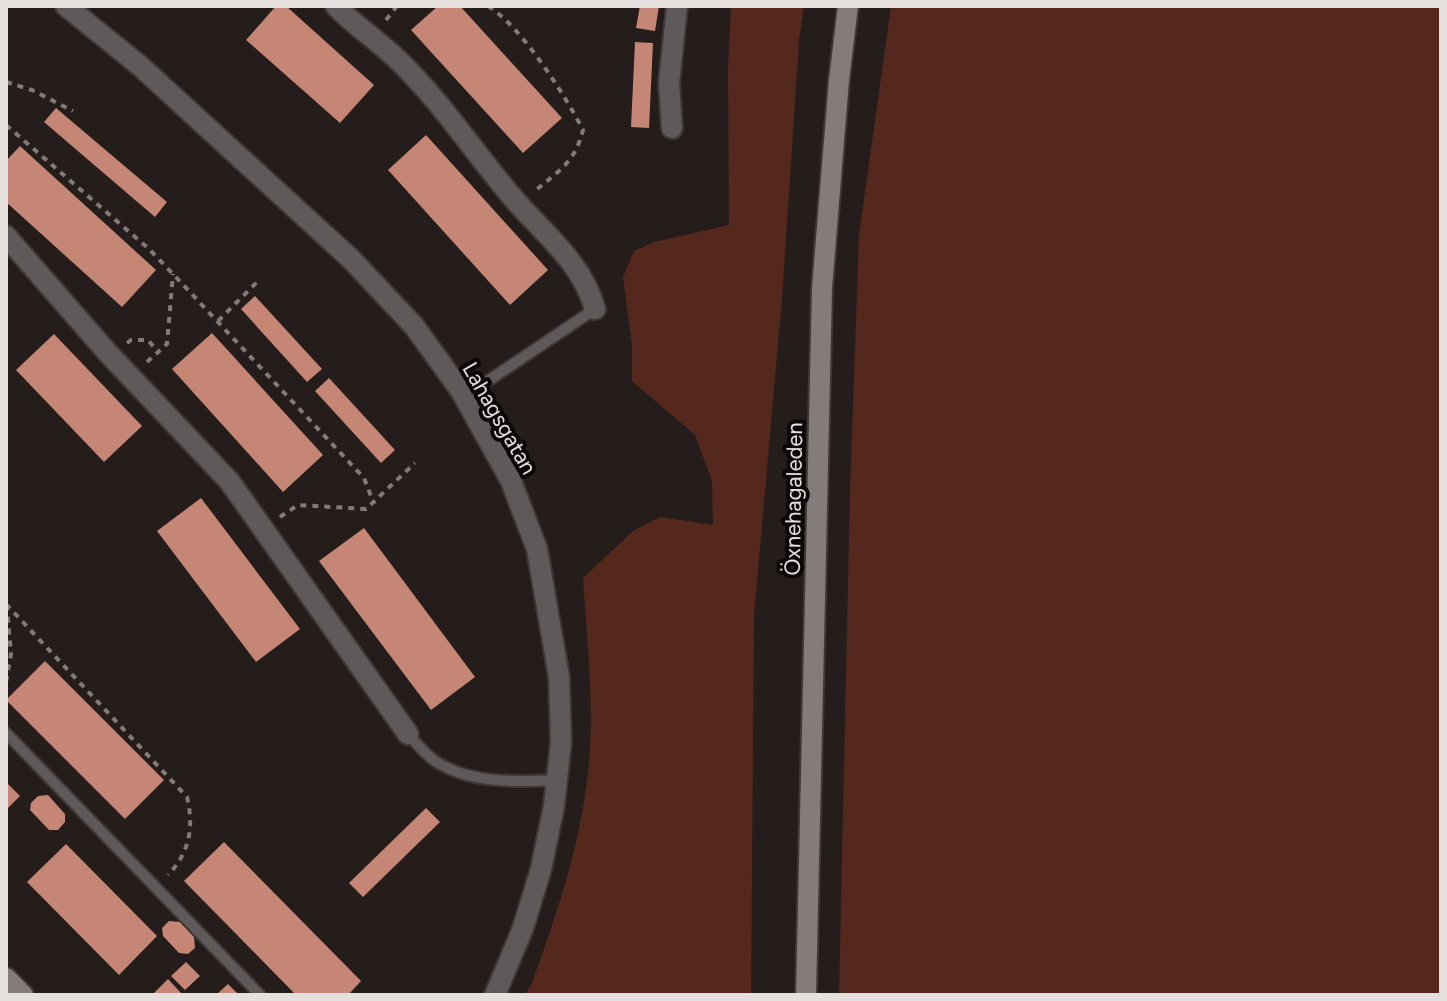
<svg xmlns="http://www.w3.org/2000/svg" width="1447" height="1001" font-family="Figtree,sans-serif">
	<style>
		.green { fill: #54281c }
		.building { fill: #c58675 }
		.lines { fill: none; stroke-linecap: round; stroke-linejoin: round }
		.lane-casing { stroke: #403836; stroke-width: 14 }
		.street-casing { stroke: #403836; stroke-width: 24 }
		.secondary-casing { stroke: #403836; stroke-width: 24 }
		.path { stroke: #827b7a; stroke-width: 4; stroke-dasharray: 6 6; stroke-linecap: butt }
		.lane { stroke: #5f5a59; stroke-width: 10 }
		.street { stroke: #5f5a59; stroke-width: 20 }
		.secondary { stroke: #837c7a; stroke-width: 20 }
		.labels { text-anchor: middle; stroke-width: 8; stroke-linejoin: round; paint-order: stroke }
		.street-label { font-size: 22px; fill: #e5dfde; stroke: #0b0807 }
	</style>
	<rect width="100%" height="100%" fill="#251d1b"/>
	<g class="green">
		<path d="M731 6H804L799 41 782 299 754 616 751 995H525L532 983C556 916 578 852 587 781 596 715 587 645 583 578L633 531 660 517 713 525 712 481 695 435 632 381V345L623 277 634 251 654 242 729 225 728 67Z"/>
		<path d="M891 6H1441V995H839L850 492 859 235Z"/>
	</g>
	<g class="building">
		<path d="M276 6H286L374 85 340 123 246 40Z"/>
		<path d="M438 6H460L562 118 523 153 411 30Z"/>
		<path d="M640 6H659L655 31 636 28Z"/>
		<path d="M635 42 653 43 649 128 631 127Z"/>
		<path d="M56 108 167 202 155 217 44 122Z"/>
		<path d="M426 135 548 270 510 305 388 170Z"/>
		<path d="M20 146 156 270 122 307 6 202V161Z"/>
		<path d="M255 296 322 369 307 382 241 309Z"/>
		<path d="M212 333 323 455 283 492 172 369Z"/>
		<path d="M54 334 142 426 104 462 16 370Z"/>
		<path d="M329 378 395 450 381 463 315 391Z"/>
		<path d="M201 498 300 629 256 662 157 531Z"/>
		<path d="M364 528 475 677 431 710 319 561Z"/>
		<path d="M45 661 164 780 125 819 6 700Z"/>
		<path d="M6 782 20 796 6 810Z"/>
		<path d="M48 795 65 814V822L58 830H49L30 810 31 803 38 796Z"/>
		<path d="M426 808 440 822 363 897 349 883Z"/>
		<path d="M224 842 361 981 348 995H296L184 881Z"/>
		<path d="M66 844 157 936 119 975 27 882Z"/>
		<path d="M169 921 180 922 194 937 195 948 188 954 179 953 163 936 162 928Z"/>
		<path d="M186 962 200 976 185 990 171 976Z"/>
		<path d="M168 979 181 993 152 995Z"/>
		<path d="M228 984 239 995H216Z"/>
	</g>
	<g class="lines">
		<g class="lane-casing">
			<g id="lane">
				<path d="M464 397 595 309"/>
				<path d="M6 733 260 995"/>
				<path d="M408 734C416 743 425 754 435 761 469 784 518 782 557 780"/>
			</g>
		</g>
		<g class="street-casing">
			<g id="street">
				<path d="M66 6 139 65 270 185 351 259 414 326 461 391 511 481 537 549 559 677 561 742 554 806 541 869 523 928 495 995"/>
				<path d="M336 6C354 25 377 40 396 58 440 100 474 152 513 198 544 234 582 262 595 309"/>
				<path d="M672 128 669 83 677 6"/>
				<path d="M6 236 106 351 230 482 408 734"/>
			</g>
		</g>
		<g class="secondary-casing">
			<g id="secondary">
				<path d="M6 978 23 995"/>
				<path d="M806 995 822 288 839 80 848 6"/>
			</g>
		</g>
		<g class="path">
			<path d="M488 6C521 26 565 95 583 130 575 162 560 170 536 190"/>
			<path d="M386 20 397 6"/>
			<path d="M6 82 32 90 73 111"/>
			<path d="M6 125 149 249 173 274 364 478 374 504"/>
			<path d="M218 321 258 281"/>
			<path d="M127 343 131 340H148L158 352"/>
			<path d="M147 362 167 344 173 274"/>
			<path d="M280 517 298 505 366 509 415 463"/>
			<path d="M6 604 187 797C194 827 190 852 168 875"/>
			<path d="M6 682 11 654 7 607"/>
		</g>
		<use href="#lane" class="lane"/>
		<use href="#street" class="street"/>
		<use href="#secondary" class="secondary"/>
	</g>
	<g class="labels">
		<g class="street-label">
			<text transform="translate(500 418) rotate(60)" y="8">Lahagsgatan</text>
			<text transform="translate(793 499) rotate(-89)" y="8">Öxnehagaleden</text>
		</g>
	</g>
	<rect width="1447" height="1001" fill="none" stroke="#e5dfde" stroke-width="16"/>
</svg>
